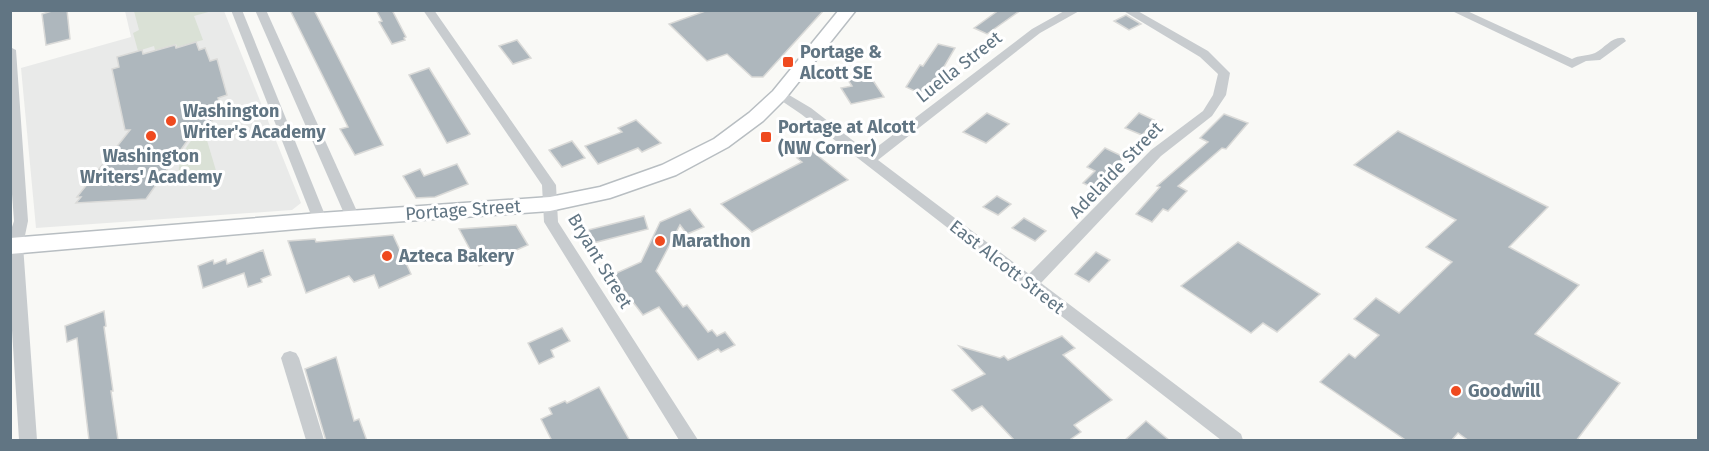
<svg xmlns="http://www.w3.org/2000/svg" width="1709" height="451" font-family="'Fira Sans',sans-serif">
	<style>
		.built { fill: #e9eae9 }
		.green { fill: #dae1d6 }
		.building { fill: #aeb7bd; stroke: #dadad8; stroke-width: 1.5 }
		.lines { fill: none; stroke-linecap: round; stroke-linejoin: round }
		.secondary-casing { stroke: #b8bec2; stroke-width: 3 }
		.street { fill: #c8cccf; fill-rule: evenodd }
		.secondary { fill: #fff; fill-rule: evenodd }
		.poi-dot { fill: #ef4a1f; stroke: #fff; stroke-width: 2 }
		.labels { text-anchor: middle; stroke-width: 6; stroke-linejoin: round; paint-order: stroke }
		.poi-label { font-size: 18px; font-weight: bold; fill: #617583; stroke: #fff; text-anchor: start }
		.street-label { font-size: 18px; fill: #617583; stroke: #fff }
	</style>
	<rect width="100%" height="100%" fill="#f9f9f6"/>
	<path class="built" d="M125 11H224L301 203 292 210 36 228 21 68 131 37Z"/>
	<g class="green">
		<path d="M134 11V10L212 11 194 16 203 40 177 47 176 44 155 50 154 46 138 51 133 33 139 30Z"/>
		<path d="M203 127 217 174 181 186C173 161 187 144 203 127Z"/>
	</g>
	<g class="building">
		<path d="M55 10H67L70 39 46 45 42 14Z"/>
		<path d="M290 10H314L383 145 355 155 340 129 348 127Z"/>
		<path d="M376 10H392L406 37 404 38 405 40 392 44 379 22 382 21Z"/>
		<path d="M708 10H824L763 77H752L727 54 707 61 669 24Z"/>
		<path d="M999 10H1021L987 34 974 28Z"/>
		<path d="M1126 15 1141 24 1129 30 1114 21Z"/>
		<path d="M517 40 531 58 513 64 499 46Z"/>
		<path d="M196 42 199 50 205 48 210 61 217 59 227 95 218 98 223 113 216 115 208 126 197 127 146 199 76 203 81 197H77L130 130H125L112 69 119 67 117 57 142 50 143 54 175 45 176 48Z"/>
		<path d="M938 44 955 48 935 82 919 93 906 87 920 65 923 66Z"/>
		<path d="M429 68 470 134 466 136 447 143 409 75Z"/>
		<path d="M870 76 884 97 851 104 841 88 852 86 848 80Z"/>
		<path d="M987 113 1009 124 986 143 963 132Z"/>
		<path d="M1139 113 1156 121 1142 135 1125 128Z"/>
		<path d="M1224 114 1248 123 1226 149 1222 148 1178 186 1187 191 1168 211 1163 209 1152 222 1136 214 1160 187 1157 186 1208 142 1200 138Z"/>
		<path d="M636 120 661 143 642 152 638 148 598 164 585 146 622 132 618 128Z"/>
		<path d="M1398 131 1548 207 1509 247 1579 285 1535 334 1620 383 1576 441H1469L1458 433 1451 441H1407L1320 382 1349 354 1355 358 1379 335 1354 319 1376 298 1399 313 1452 262 1426 247 1456 220 1354 165Z"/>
		<path d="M572 141 585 158 562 167 549 150Z"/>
		<path d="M1105 148 1124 157 1096 189 1083 183 1095 171 1087 167Z"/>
		<path d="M812 151 848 180 752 232 721 204 802 162 797 158Z"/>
		<path d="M457 164 468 184 435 197 416 198 403 176 420 169 424 176Z"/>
		<path d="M997 196 1011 204 998 215 983 207Z"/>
		<path d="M690 209 704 227 687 234 680 225 656 271 683 307 687 305 708 332 712 330 717 336 725 332 735 345 721 352 718 349 698 360 659 307 643 315 612 275 641 262 660 222Z"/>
		<path d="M644 216 648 229 593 243 588 230Z"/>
		<path d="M1024 218 1046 231 1035 241 1012 228Z"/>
		<path d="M516 225 528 245 479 266 459 229Z"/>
		<path d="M393 235 411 274 379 288 374 275 354 282 349 276 306 293 288 241 315 239 316 242Z"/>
		<path d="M1238 242 1320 294 1277 332 1263 323 1251 333 1181 286Z"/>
		<path d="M263 250 271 275 261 279 262 282 248 287 244 273 203 288 198 266 213 260 214 264 226 259 227 264Z"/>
		<path d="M1096 252 1110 260 1089 282 1075 274Z"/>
		<path d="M104 311 106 326 104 327 113 391H111L118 440H89L77 338 67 342 65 326Z"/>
		<path d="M562 328 570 341 551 350 554 357 539 364 528 343Z"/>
		<path d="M1062 336 1075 348 1063 355 1112 400 1074 425 1081 432 1068 441H1015L982 406 972 411 952 390 985 374 959 346 1000 358 1004 356 1008 360Z"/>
		<path d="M336 357 354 421 359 419 367 441H326L305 369Z"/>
		<path d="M599 387 630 441H552L541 419 552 414 549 408 565 401 567 403Z"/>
		<path d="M1146 421 1170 441H1124Z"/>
	</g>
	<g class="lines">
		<g class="secondary-casing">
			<path id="secondary" d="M839 10H856L785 99 763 121 728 147 676 175 610 198 550 211 320 227 10 254V238L320 213 550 197 600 187 662 165 714 139 749 113 773 91Z"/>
		</g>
		<g class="street">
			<path d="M231 10H242L327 220 325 224H315L313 220Z"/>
			<path d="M255 10H266L360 218 358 222H348L346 218Z"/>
			<path d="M423 10H434L556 185 558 222 698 440H679L544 222 542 185Z"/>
			<path d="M1066 10H1081L1040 33 878 160 1029 274 1151 150 1203 111 1213 95 1218 74 1200 57 1122 10H1136L1208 51 1230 73 1226 95 1212 116 1161 156 1041 283 1241 434 1243 440H1221L801 114 773 95 779 91 784 92 811 108 869 153 1032 29Z"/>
			<path d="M1450 10H1465L1572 59C1579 55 1587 56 1595 53 1605 48 1612 36 1624 38L1626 41 1600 60 1586 61 1572 68Z"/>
			<path d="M10 47 16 50 28 221 23 245 37 440H19L10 299V233L14 221 10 167Z"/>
			<path d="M290 351 296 353 299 358 324 440H306L281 358 284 353Z"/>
		</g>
		<use href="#secondary" class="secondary"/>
	</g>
	<g class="poi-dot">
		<rect x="782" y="56" width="12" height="12" rx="3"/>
		<circle cx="171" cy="121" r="6"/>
		<circle cx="151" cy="136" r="6"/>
		<rect x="760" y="131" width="12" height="12" rx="3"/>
		<circle cx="660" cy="241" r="6"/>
		<circle cx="387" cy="256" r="6"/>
		<circle cx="1456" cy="391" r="6"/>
	</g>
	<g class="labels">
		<g class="poi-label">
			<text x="800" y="58">Portage &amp;<tspan x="800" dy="21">Alcott SE</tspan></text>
			<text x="183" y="117">Washington<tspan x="183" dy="21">Writer's Academy</tspan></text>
			<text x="778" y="133">Portage at Alcott<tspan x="778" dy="21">(NW Corner)</tspan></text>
			<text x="151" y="162" text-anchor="middle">Washington<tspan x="151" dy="21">Writers' Academy</tspan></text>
			<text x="672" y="247">Marathon</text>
			<text x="399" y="262">Azteca Bakery</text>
			<text x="1468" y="397">Goodwill</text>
		</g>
		<g class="street-label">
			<text transform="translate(959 67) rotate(-38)" y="6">Luella Street</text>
			<text transform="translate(1116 170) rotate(-46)" y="6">Adelaide Street</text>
			<text transform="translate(463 210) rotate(-4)" y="6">Portage Street</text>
			<text transform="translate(600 261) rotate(59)" y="6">Bryant Street</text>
			<text transform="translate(1007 267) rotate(38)" y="6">East Alcott Street</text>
		</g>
	</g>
	<rect width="1709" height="451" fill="none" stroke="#617583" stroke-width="24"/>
</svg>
